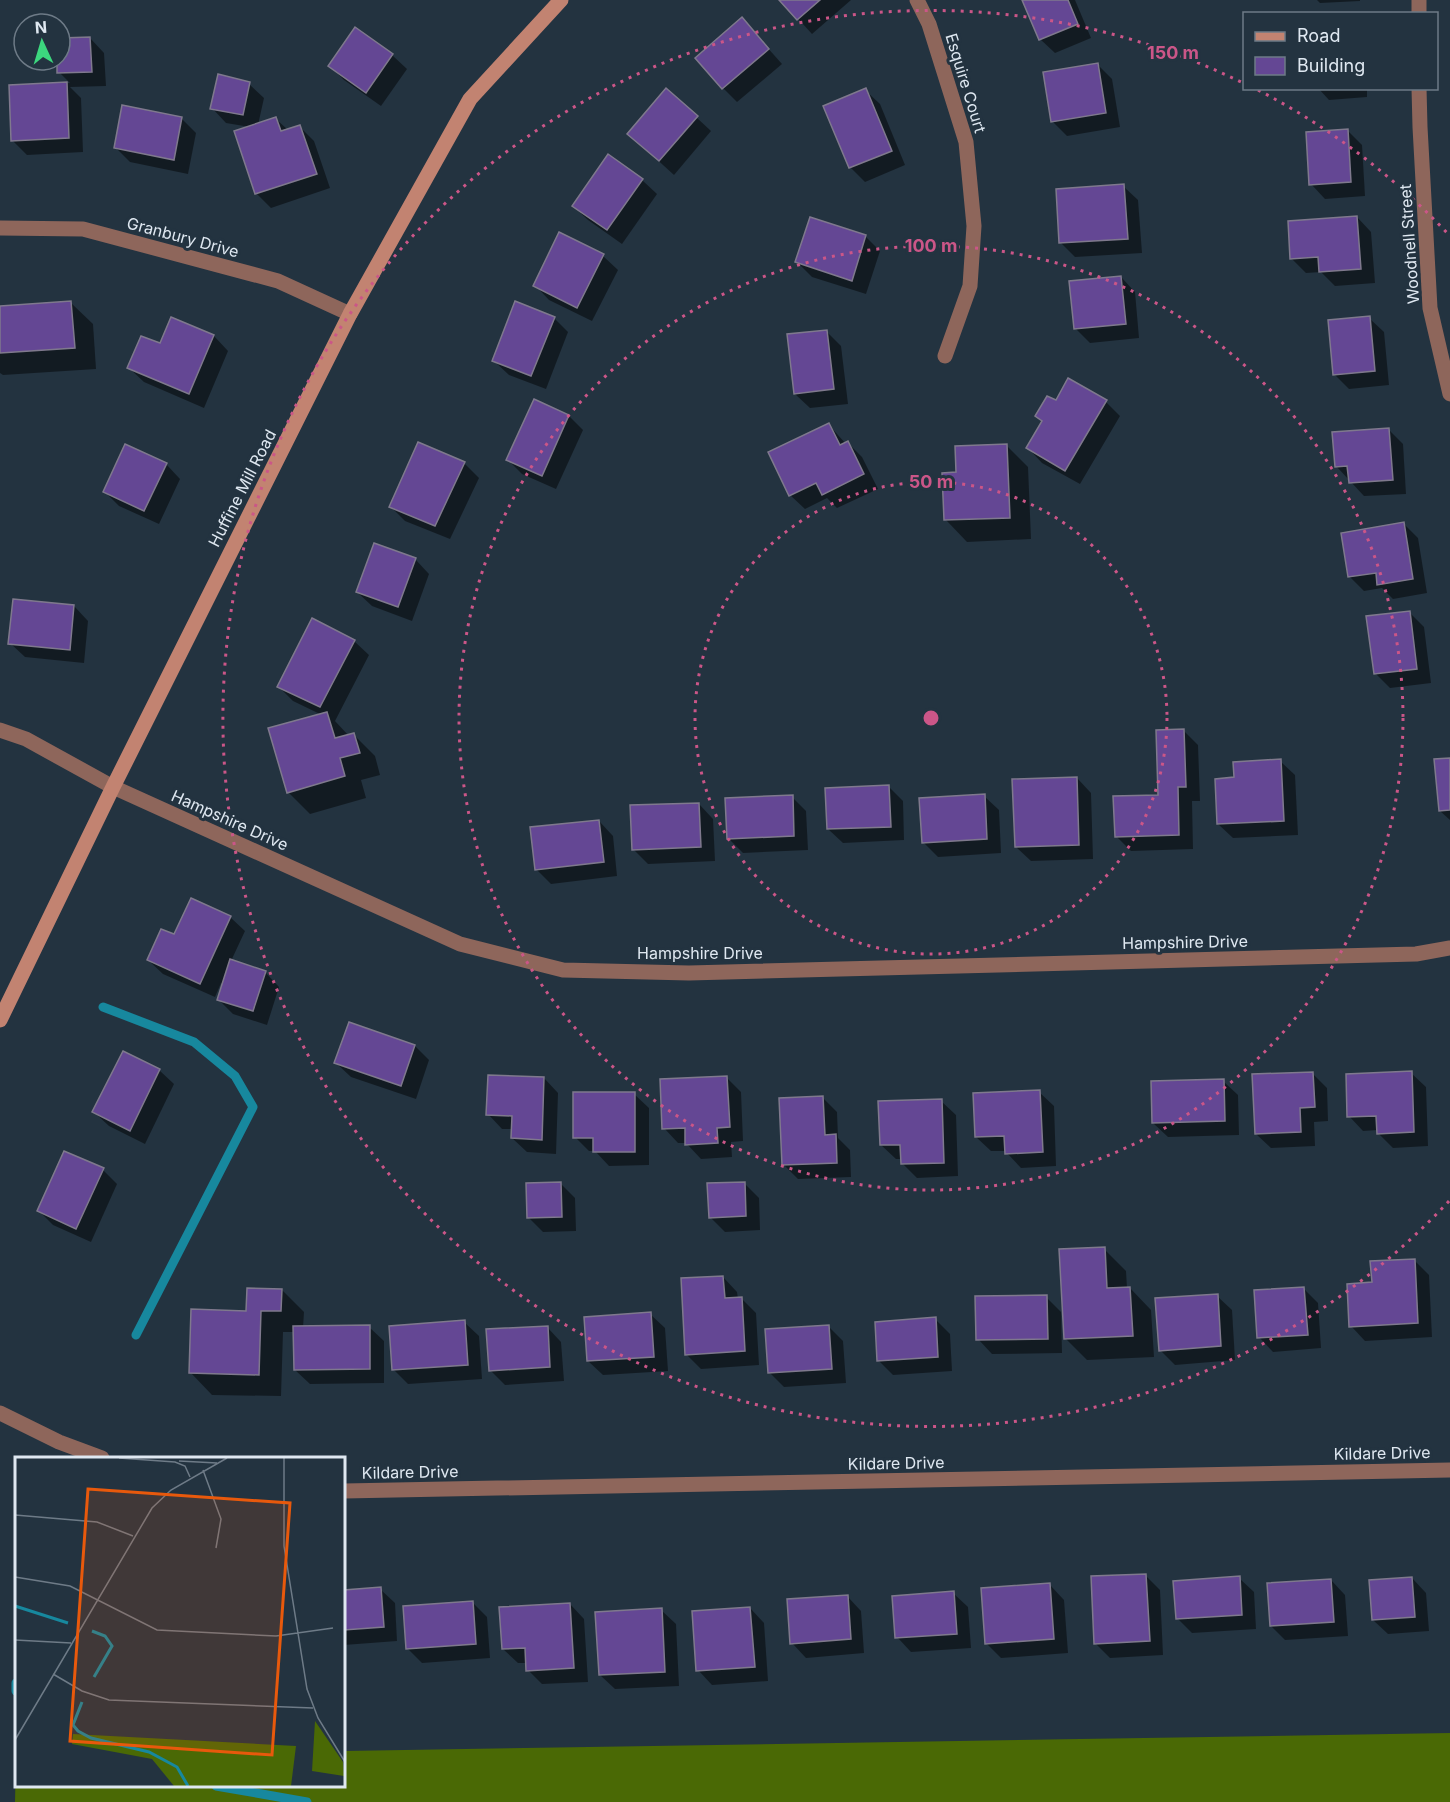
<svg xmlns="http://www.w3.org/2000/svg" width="1450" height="1802" font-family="Inter,sans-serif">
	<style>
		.forest { fill: #4a6905 }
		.shadow { fill: #0007 }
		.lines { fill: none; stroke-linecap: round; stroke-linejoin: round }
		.stream { stroke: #17889e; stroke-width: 9 }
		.building { fill: #644794; stroke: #7f798d; stroke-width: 1.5 }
		.minor { stroke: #8e665b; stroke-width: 15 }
		.secondary { stroke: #c28371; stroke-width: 15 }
		.ring { fill: none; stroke: #cb5688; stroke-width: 3; stroke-dasharray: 3 6 }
		.labels { text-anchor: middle; stroke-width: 6; stroke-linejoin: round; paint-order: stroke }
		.street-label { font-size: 16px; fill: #dfe8f1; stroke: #233340 }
		.inset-river { fill: none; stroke: #17889e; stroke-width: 3 }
		.inset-road { fill: none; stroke: #6e7b87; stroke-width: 1.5 }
		.view { fill: #e8590c; fill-opacity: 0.15; stroke: #e8590c; stroke-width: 3 }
		.inset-edge { fill: none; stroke: #dfe8f1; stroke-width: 3 }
		.centre { fill: #cb5688; stroke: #233340; stroke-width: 3 }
		.ring-label { font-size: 18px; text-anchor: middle; font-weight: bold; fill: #cb5688; stroke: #233340; stroke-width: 6; stroke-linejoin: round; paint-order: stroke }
	</style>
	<rect width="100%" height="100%" fill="#233340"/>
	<path class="forest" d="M1450 1733V1802H15L16 1756V1786H344V1751Z"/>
	<g class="shadow">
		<path d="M781 0H851L812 34Z"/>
		<path d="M1024 0H1075L1091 38 1055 53 1040 39Z"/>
		<path d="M1317 0H1360V1L1320 3Z"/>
		<path d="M742 19 782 64 737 102 723 88Z"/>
		<path d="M355 29 392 55 407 69 381 106 344 80 330 66Z"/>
		<path d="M90 38 104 53 106 86 70 87 81 98 83 152 27 155 13 141 10 86 70 83 59 72 60 39Z"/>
		<path d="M1098 65 1112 79 1120 127 1067 136 1053 122Z"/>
		<path d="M249 84 264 98 258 125 276 119 288 130 300 127 314 141 330 188 271 208 256 193 250 127 226 123 212 108Z"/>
		<path d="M1318 88H1367V97L1329 100Z"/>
		<path d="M667 90 711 131 674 175 629 134Z"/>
		<path d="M865 90 880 104 905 165 865 182 851 168 825 106Z"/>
		<path d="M181 118 196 133 188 174 130 162 115 147Z"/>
		<path d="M1347 130 1362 145 1365 196 1325 199 1311 184Z"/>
		<path d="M642 180 657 194 622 244 588 220 573 206Z"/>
		<path d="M1123 186 1138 200 1142 253 1075 257 1061 243Z"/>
		<path d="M1357 217 1371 232 1375 283 1335 286 1321 272 1306 273 1292 259Z"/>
		<path d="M811 219 866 237 880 251 866 294 812 277 797 262Z"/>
		<path d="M560 234 603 256 618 270 592 321 549 300 535 285Z"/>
		<path d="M1121 277 1135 292 1139 338 1090 343 1075 328Z"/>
		<path d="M71 303 93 324 96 369 3 375 0 373V308Z"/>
		<path d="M554 318 568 332 546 389 509 375 494 361Z"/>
		<path d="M1369 318 1384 332 1389 385 1349 389 1334 374Z"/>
		<path d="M172 319 214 336 228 351 204 408 144 382 129 368 161 345Z"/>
		<path d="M827 332 841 346 848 404 810 408 795 394Z"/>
		<path d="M535 401 569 416 583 430 556 489 522 474 508 460Z"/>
		<path d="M1056 402H1106L1120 416 1080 484 1042 463 1028 448 1043 422 1037 416Z"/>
		<path d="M829 425 846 444 848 443 862 457 878 489 837 508 827 498 805 509 790 495Z"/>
		<path d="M1388 429 1403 444 1406 494 1364 496 1336 466Z"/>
		<path d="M419 444 465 464 479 478 450 539 405 521 391 507Z"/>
		<path d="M1006 445 1028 467 1031 539 967 542 946 520Z"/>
		<path d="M166 464 180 479 159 524 119 506 104 491Z"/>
		<path d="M1404 524 1418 538 1427 593 1393 599 1382 588 1364 591 1349 576Z"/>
		<path d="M415 559 429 574 412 621 372 606 357 592Z"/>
		<path d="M74 606 88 621 84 663 25 657 10 643Z"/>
		<path d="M1410 613 1424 627 1431 683 1390 688 1375 673Z"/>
		<path d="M354 641 369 655 335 721 349 736 353 734 375 756 380 775 361 780 366 798 310 814 288 792 322 715 293 701 279 687Z"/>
		<path d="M1184 731 1198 745 1200 801H1192L1193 849 1131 851 1116 836 1160 797Z"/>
		<path d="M1450 759V820L1440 811Z"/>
		<path d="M1280 761 1295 775 1298 835 1233 838 1218 824 1236 779Z"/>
		<path d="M1077 778 1091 793 1093 859 1031 861 1016 847Z"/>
		<path d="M888 786 903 801 904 840 843 843 828 829Z"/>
		<path d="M984 796 999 810 1001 853 938 857 923 842Z"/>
		<path d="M792 797 806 811 808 850 743 853 728 838Z"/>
		<path d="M699 804 713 819 715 861 648 864 633 849Z"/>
		<path d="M599 821 613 836 617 876 551 884 536 869Z"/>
		<path d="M230 917 245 931 231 961 265 972 279 987 267 1025 233 1014 218 999 223 984 221 983 215 997 163 974 148 960Z"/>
		<path d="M415 1046 429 1060 416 1099 351 1077 336 1063Z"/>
		<path d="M159 1070 174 1084 145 1144 109 1126 94 1112Z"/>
		<path d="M1312 1073 1327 1088 1328 1121 1314 1122 1315 1146 1271 1148 1256 1134Z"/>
		<path d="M1411 1073 1426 1087 1428 1146 1393 1148 1378 1133V1130L1363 1131 1349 1116Z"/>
		<path d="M726 1077 741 1092 743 1141 731 1142 732 1157 701 1159 686 1143H678L664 1128Z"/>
		<path d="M544 1078 558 1093 556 1154 527 1152 512 1138V1129H502L488 1114Z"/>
		<path d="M1223 1081 1238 1095 1239 1135 1168 1137 1153 1123Z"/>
		<path d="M1039 1092 1054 1106 1056 1166 1021 1168 1007 1153 1006 1151H991L976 1137Z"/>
		<path d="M634 1094 649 1108V1165L609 1166 595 1151H589L575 1137Z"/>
		<path d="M823 1098 837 1112 838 1138 850 1150 851 1177 798 1179 783 1164Z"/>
		<path d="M941 1101 956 1115 958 1176 917 1178 902 1163V1159H896L881 1145Z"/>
		<path d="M103 1170 117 1184 91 1242 53 1225 39 1211Z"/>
		<path d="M744 1183 759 1198 760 1230 725 1232 710 1217Z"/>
		<path d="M561 1184 575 1198 576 1231 543 1232 528 1217Z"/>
		<path d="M1104 1249 1126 1271 1127 1288H1130L1151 1310 1154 1357 1087 1360 1065 1338Z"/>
		<path d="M1414 1260 1429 1275 1432 1337 1365 1341 1351 1326 1373 1284Z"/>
		<path d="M723 1277 737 1292 738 1299 741 1298 756 1313 759 1365 701 1369 686 1354Z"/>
		<path d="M1304 1289 1318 1303 1321 1348 1273 1352 1259 1337Z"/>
		<path d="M282 1290 304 1312 303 1328 369 1327 384 1341V1383L310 1384 295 1370 294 1332H283L281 1396 212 1395 191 1373 248 1312Z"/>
		<path d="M1217 1296 1232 1310 1235 1360 1175 1365 1160 1350Z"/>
		<path d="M1046 1297 1061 1312 1062 1353 992 1354 978 1339Z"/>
		<path d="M650 1314 665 1328 668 1371 603 1375 588 1361Z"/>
		<path d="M935 1319 950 1334 952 1371 893 1375 879 1361Z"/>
		<path d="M464 1322 479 1336 482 1379 408 1384 394 1370Z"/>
		<path d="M828 1326 843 1341 846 1383 784 1387 770 1373Z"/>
		<path d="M547 1327 561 1342 564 1381 505 1385 490 1370Z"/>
		<path d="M1146 1576 1160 1590 1163 1655 1110 1658 1095 1643Z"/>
		<path d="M1239 1578 1254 1592 1256 1629 1192 1633 1178 1619Z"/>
		<path d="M1412 1578 1426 1593 1429 1631 1388 1634 1373 1620Z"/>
		<path d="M1331 1580 1345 1595 1348 1636 1285 1640 1271 1626Z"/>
		<path d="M1050 1585 1064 1600 1068 1653 1001 1658 986 1643Z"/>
		<path d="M380 1589 395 1603 397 1641 344 1645V1591Z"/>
		<path d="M953 1593 968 1607 971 1648 911 1652 897 1637Z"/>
		<path d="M847 1596 861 1611 864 1653 806 1658 792 1643Z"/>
		<path d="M473 1603 487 1617 490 1658 422 1663 407 1648Z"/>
		<path d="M570 1604 584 1619 588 1682 542 1684 528 1670 527 1663H518L503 1649Z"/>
		<path d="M750 1608 764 1623 768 1681 712 1685 698 1670Z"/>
		<path d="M661 1610 676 1624 679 1686 615 1689 600 1675Z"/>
	</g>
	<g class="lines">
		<g class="stream">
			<path d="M103 1007 194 1042 235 1076 253 1107 136 1335"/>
			<path d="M16 1683V1691"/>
			<path d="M216 1786 307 1802"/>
		</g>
	</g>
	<g class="building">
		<path d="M779 0H820L797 20Z"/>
		<path d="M1022 0H1068L1078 24 1039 40Z"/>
		<path d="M742 17 769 49 722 89 695 58Z"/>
		<path d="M355 27 393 54 366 93 328 66Z"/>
		<path d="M90 37 92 72 57 73V60H60V38Z"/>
		<path d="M1098 63 1106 113 1051 122 1043 72Z"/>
		<path d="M218 74 250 82 243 115 210 109Z"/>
		<path d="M67 82 69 138 11 141 9 85Z"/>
		<path d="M666 88 698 116 659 161 627 134Z"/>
		<path d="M866 88 892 151 849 168 823 106Z"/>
		<path d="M122 105 182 117 174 160 114 148Z"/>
		<path d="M276 117 281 131 300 125 317 174 255 194 234 131Z"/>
		<path d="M1348 129 1351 182 1309 185 1306 132Z"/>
		<path d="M608 154 643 179 607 230 572 206Z"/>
		<path d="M1124 184 1128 239 1059 243 1056 189Z"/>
		<path d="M1357 216 1361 269 1319 272 1318 257 1290 259 1288 221Z"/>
		<path d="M810 217 866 235 852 281 795 262Z"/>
		<path d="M559 232 604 254 577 308 533 286Z"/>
		<path d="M1121 276 1126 324 1074 329 1069 281Z"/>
		<path d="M71 301 75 348 0 353V306Z"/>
		<path d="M515 301 555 317 531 376 492 361Z"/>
		<path d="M1370 316 1375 371 1333 375 1328 320Z"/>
		<path d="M171 317 214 335 189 394 127 368 141 336 160 343Z"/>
		<path d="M827 330 834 389 794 394 787 334Z"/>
		<path d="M1068 378 1107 400 1065 471 1026 448 1042 421 1035 416 1047 396 1056 400Z"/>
		<path d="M534 399 569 415 542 476 506 460Z"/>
		<path d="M829 423 840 445 848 441 864 474 822 495 816 483 789 496 768 452Z"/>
		<path d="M1389 428 1393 480 1349 483 1347 466 1335 467 1332 432Z"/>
		<path d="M418 442 465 462 435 526 389 507Z"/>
		<path d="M125 444 167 463 144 511 103 492Z"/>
		<path d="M1007 444 1010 518 944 520 942 473 956 472 955 446Z"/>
		<path d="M1404 522 1413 579 1377 585 1376 573 1348 577 1341 533Z"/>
		<path d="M374 543 416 558 398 607 356 592Z"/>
		<path d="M13 599 74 605 70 650 8 644Z"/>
		<path d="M1410 611 1417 669 1374 674 1366 616Z"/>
		<path d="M312 618 355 640 320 707 277 687Z"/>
		<path d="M327 712 335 738 354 733 360 753 340 758 345 776 287 793 268 728Z"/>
		<path d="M1184 729 1186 787H1178L1179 835 1115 837 1113 796 1158 795 1156 730Z"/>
		<path d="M1450 758V810L1439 811 1434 759Z"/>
		<path d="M1281 759 1284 821 1217 824 1215 779 1234 777 1233 762Z"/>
		<path d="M1077 777 1079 845 1015 847 1012 779Z"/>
		<path d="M889 785 891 827 827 829 825 788Z"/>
		<path d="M985 794 987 839 922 843 919 798Z"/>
		<path d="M793 795 794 836 727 839 725 798Z"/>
		<path d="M699 803 701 847 632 850 630 805Z"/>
		<path d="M599 820 604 862 535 870 530 827Z"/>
		<path d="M191 898 231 916 200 984 147 960 161 929 174 934Z"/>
		<path d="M230 959 266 971 253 1011 217 1000Z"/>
		<path d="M349 1022 415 1045 401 1086 334 1063Z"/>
		<path d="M123 1051 160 1069 130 1131 92 1112Z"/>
		<path d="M1412 1071 1414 1132 1377 1134 1376 1116 1347 1117 1346 1074Z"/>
		<path d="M1313 1072 1315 1107 1300 1108 1301 1132 1255 1134 1252 1074Z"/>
		<path d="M488 1075 544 1077 542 1140 511 1138 512 1116 486 1115Z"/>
		<path d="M727 1076 730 1127 717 1128 718 1143 685 1145V1128L662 1129 660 1079Z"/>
		<path d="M1224 1079 1225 1121 1152 1123 1151 1081Z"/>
		<path d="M1040 1090 1043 1152 1005 1154 1004 1136 975 1137 973 1093Z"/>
		<path d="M573 1092H635V1152H593V1138H573Z"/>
		<path d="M823 1096 825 1135 836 1134 837 1163 782 1165 779 1098Z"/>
		<path d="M942 1099 944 1163 901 1164 900 1145H880L878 1101Z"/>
		<path d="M64 1151 104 1168 76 1229 37 1211Z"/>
		<path d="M561 1182 562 1217 527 1218 526 1183Z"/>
		<path d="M745 1182 746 1216 709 1218 707 1183Z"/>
		<path d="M1105 1247 1107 1288 1130 1287 1133 1336 1064 1339 1059 1249Z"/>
		<path d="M1415 1259 1418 1323 1349 1327 1347 1284 1372 1282 1370 1261Z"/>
		<path d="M723 1276 725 1298 742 1297 745 1351 685 1355 681 1278Z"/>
		<path d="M1304 1287 1308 1335 1257 1338 1254 1290Z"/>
		<path d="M247 1288 282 1289 281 1311H261L259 1375 189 1373 191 1309 246 1311Z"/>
		<path d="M1218 1294 1221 1346 1159 1351 1155 1298Z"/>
		<path d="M1047 1295 1048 1339 976 1340 975 1296Z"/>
		<path d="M651 1312 654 1357 587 1361 584 1317Z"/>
		<path d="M936 1317 938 1357 877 1361 875 1322Z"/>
		<path d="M465 1320 468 1365 392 1370 389 1326Z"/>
		<path d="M370 1325V1369L294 1370 293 1326Z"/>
		<path d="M829 1325 832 1369 768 1373 765 1329Z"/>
		<path d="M548 1326 550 1367 489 1371 486 1329Z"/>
		<path d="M1146 1574 1150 1641 1094 1644 1091 1576Z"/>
		<path d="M1240 1576 1242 1615 1176 1619 1173 1581Z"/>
		<path d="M1412 1577 1415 1617 1372 1620 1369 1580Z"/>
		<path d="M1331 1579 1334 1622 1270 1626 1267 1583Z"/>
		<path d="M1050 1583 1054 1639 985 1644 981 1588Z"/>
		<path d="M381 1587 384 1627 344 1630V1590Z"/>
		<path d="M954 1591 957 1634 895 1638 892 1596Z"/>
		<path d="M848 1595 851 1639 790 1644 787 1599Z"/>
		<path d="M473 1601 476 1644 406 1649 403 1606Z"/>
		<path d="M570 1603 574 1668 526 1671 525 1648 502 1649 499 1607Z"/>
		<path d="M750 1607 755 1667 696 1671 692 1611Z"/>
		<path d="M662 1608 665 1672 599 1675 595 1612Z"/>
	</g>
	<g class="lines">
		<g class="minor">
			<path d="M917 0 929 24 966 142 974 226 970 286 945 356"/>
			<path d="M1419 0V14"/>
			<path d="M1419 88 1420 127 1430 308 1450 394"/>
			<path d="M0 228 83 229 278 281 350 314"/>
			<path d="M0 730 26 739 113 787 460 944 563 970 689 973 1416 954 1450 948"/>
			<path d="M0 1413 59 1442 102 1458"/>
			<path d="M344 1491 1450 1470"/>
		</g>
		<path class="secondary" d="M0 1020 113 787 350 314 470 99 561 0"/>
	</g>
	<g class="ring">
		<circle cx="931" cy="718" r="236"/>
		<circle cx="931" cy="718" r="472"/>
		<path d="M1449 1201A708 708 0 1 1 1241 82M1258 90A708 708 0 0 1 1449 235"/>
	</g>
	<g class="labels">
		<g class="street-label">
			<text transform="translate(966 83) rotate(73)" y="6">Esquire Court</text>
			<text transform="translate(183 237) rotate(15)" y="6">Granbury Drive</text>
			<text transform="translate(1409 244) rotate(-94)" y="6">Woodnell Street</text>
			<text transform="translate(242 488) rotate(-63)" y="6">Huffine Mill Road</text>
			<text transform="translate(230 820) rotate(24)" y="6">Hampshire Drive</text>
			<text transform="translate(1185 942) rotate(-1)" y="6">Hampshire Drive</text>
			<text x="700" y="959">Hampshire Drive</text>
			<text transform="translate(1382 1453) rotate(-1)" y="6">Kildare Drive</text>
			<text transform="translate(896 1463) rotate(-1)" y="6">Kildare Drive</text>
			<text transform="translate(410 1472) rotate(-1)" y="6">Kildare Drive</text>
		</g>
	</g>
	<g transform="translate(15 1457)">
		<rect width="330" height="330" fill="#233340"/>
		<path d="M300 264 328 305 329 319 297 314ZM58 277 281 289 276 329H159L137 302 57 287Z" fill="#4a6905"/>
		<path class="inset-river" d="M0 149 53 166M77 174 90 179 97 189 79 220M67 245 58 268 63 274 76 281 134 295 162 310 173 329"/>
		<path class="inset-road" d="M104 1 160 5 170 9 175 20M269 1V89L292 232 303 261 330 305M164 4 202 6M188 13 206 62 201 91M0 58 82 65 118 79M0 120 55 129 142 173 261 179 318 171M0 183 56 186M38 217 67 234 94 243 298 251M0 283 137 51 156 33 212 1"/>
		<path class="view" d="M73 32 275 46 257 298 55 284Z"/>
		<rect width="330" height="330" class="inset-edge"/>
	</g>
	<circle cx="931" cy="718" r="9" class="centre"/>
	<g class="ring-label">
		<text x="1173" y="59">150 m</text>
		<text x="931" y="252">100 m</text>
		<text x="931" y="488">50 m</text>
	</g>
	<rect x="1243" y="12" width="195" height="78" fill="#233340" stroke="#6e7b87" stroke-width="1.5"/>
	<rect x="1255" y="32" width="30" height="9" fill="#c28371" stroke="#6e7b87" stroke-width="1.5"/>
	<text x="1297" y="42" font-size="18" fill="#dfe8f1">Road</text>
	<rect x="1255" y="57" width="30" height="18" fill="#644794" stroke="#6e7b87" stroke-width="1.5"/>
	<text x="1297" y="72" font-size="18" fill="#dfe8f1">Building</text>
	<g transform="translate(42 42) rotate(356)"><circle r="28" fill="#233340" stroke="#6e7b87" stroke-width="1.5"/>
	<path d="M0-4.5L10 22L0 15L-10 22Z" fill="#3cd77e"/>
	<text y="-9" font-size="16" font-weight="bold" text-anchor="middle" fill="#dfe8f1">N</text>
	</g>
</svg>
